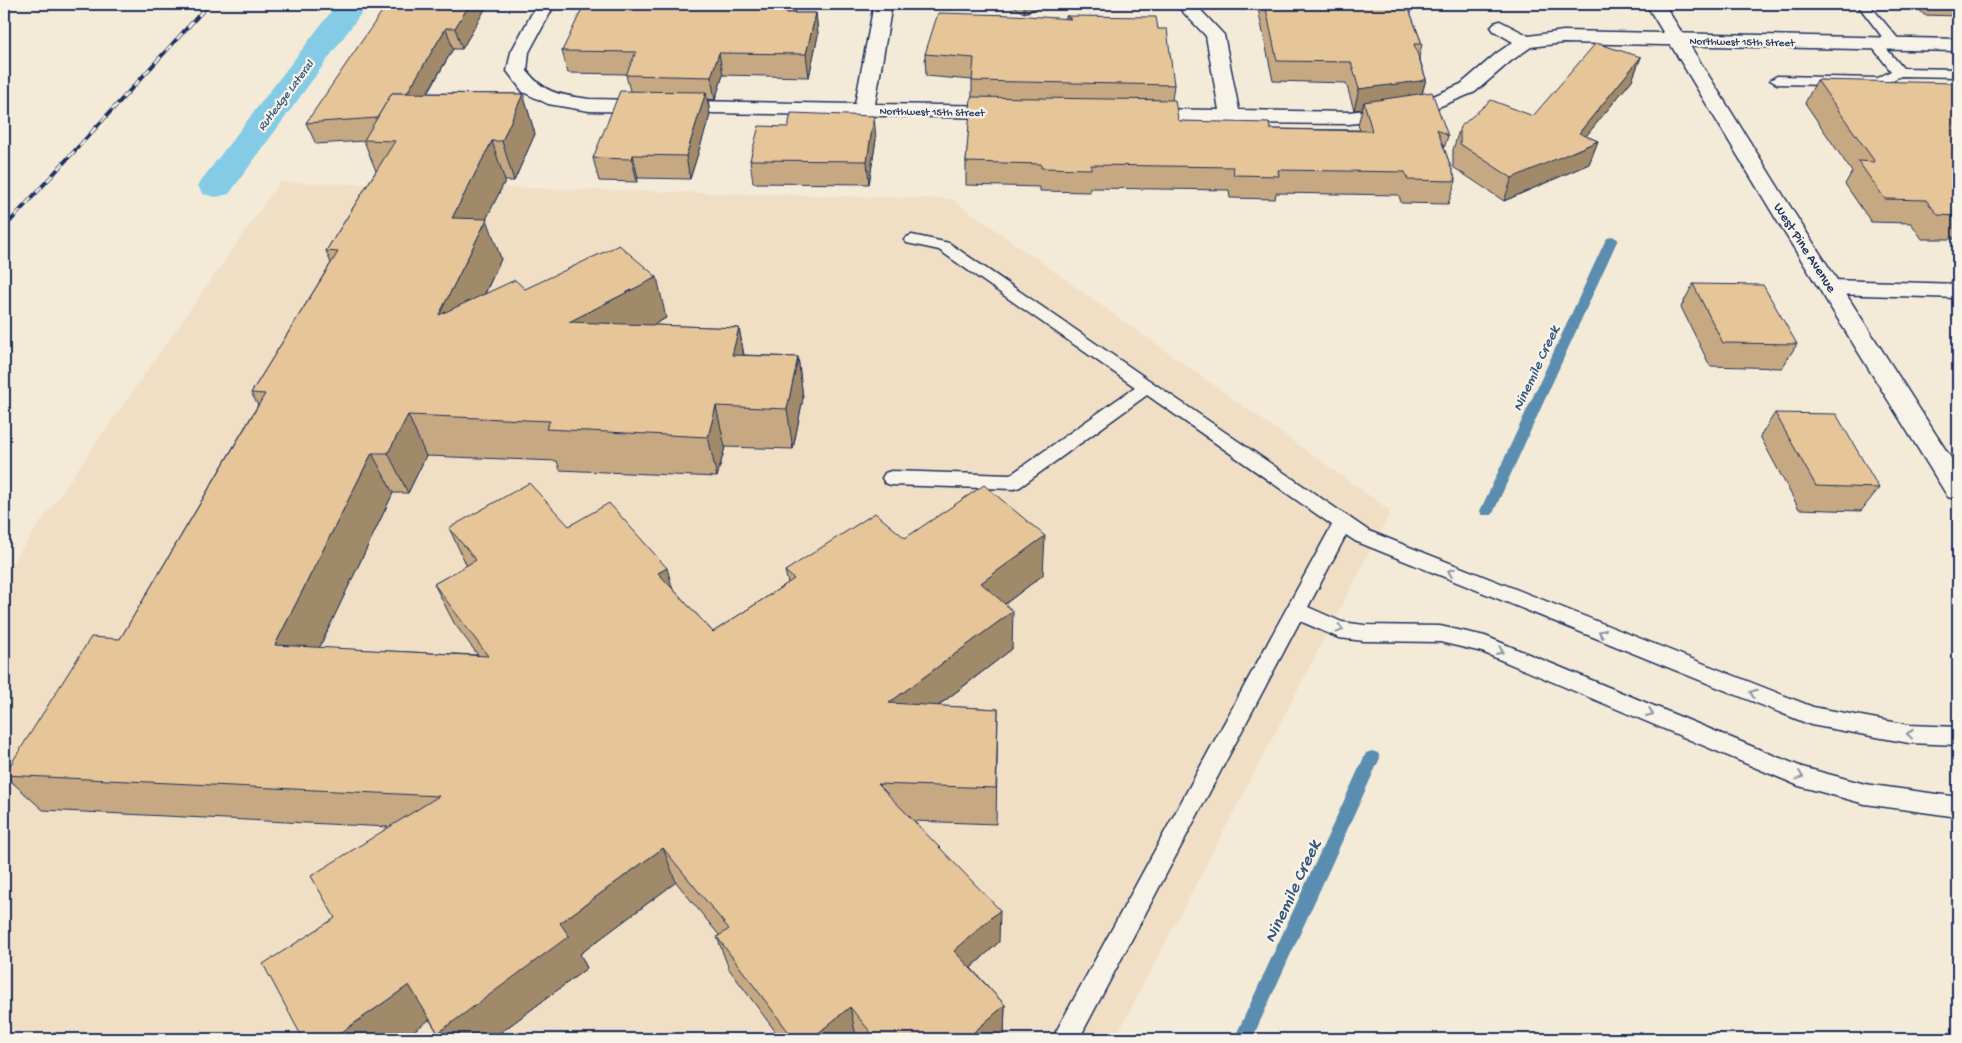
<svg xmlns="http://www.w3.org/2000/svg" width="1962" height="1043" font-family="'Gochi Hand',sans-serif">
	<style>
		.built { fill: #f0dfc5 }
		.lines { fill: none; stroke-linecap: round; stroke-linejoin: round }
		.stream { fill: #5a8daf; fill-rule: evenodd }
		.canal { fill: #84cce5; fill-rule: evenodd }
		.lane-casing { stroke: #1b2f5e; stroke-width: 3 }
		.street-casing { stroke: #1b2f5e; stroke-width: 3 }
		.secondary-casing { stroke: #1b2f5e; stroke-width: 3 }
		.lane { fill: #f7f3e8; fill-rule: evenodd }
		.street { fill: #f7f3e8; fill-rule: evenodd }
		.secondary { fill: #f7f3e8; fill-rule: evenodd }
		.rail-casing { stroke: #1b2f5e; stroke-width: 4 }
		.rail { stroke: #f7f3e8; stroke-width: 2.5; stroke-dasharray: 8; stroke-linecap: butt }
		.wall { fill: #c6a983; stroke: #1b2f5e }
		.shaded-wall { fill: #a18a6a; stroke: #1b2f5e }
		.building { fill: #e6c598; stroke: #1b2f5e }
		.oneway { stroke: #8991a3 }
		.labels { text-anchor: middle; stroke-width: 4.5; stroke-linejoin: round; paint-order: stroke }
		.far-street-label { font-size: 11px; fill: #1b2f5e; stroke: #f7f3e8 }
		.far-water-label { font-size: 12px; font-style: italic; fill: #355680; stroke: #f7f3e8 }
		.street-label { font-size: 14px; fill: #1b2f5e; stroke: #f7f3e8 }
		.water-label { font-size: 15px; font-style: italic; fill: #355680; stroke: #f7f3e8 }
		.near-water-label { font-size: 18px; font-style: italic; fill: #355680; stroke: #f7f3e8 }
	</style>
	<rect width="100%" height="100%" fill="#f4ead8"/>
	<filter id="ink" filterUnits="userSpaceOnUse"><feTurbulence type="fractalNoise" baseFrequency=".02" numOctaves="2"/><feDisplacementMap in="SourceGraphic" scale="10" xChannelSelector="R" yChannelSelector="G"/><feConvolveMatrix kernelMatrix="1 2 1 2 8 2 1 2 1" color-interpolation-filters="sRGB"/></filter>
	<g filter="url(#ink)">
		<path class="built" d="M280 182 952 199 1391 511 1115 1039H4V574Z"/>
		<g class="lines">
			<g class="stream">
				<path d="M1612 236 1618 239 1494 511 1492 515H1482L1480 511 1606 239Z"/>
				<path d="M1372 751 1378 753 1380 758 1252 1039H1234L1366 753Z"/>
			</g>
			<path class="canal" d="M337 4H368L229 194 216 197 203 194 198 186 203 178Z"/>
			<g class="lane-casing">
				<g id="lane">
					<path d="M1857 4H1869L1900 41 1901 44 1900 47H1890Z"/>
					<path d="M1875 39 1879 40 1903 68 1958 69V77L1901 76 1880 86 1777 84 1770 80 1777 76 1878 78 1891 71 1869 43Z"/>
					<path d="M912 235 949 243 1369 531 1813 707 1909 725 1958 727V745L1909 743 1811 725 1355 541 1346 535 1308 607 1342 622 1364 625 1440 626 1485 636 1802 767 1865 784 1958 797V817L1865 804 1799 786 1482 652 1440 642 1364 641 1339 638 1300 621 1079 1039H1052L1332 525 1147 395 1020 487 1014 489 891 485 885 483 882 478 885 473 891 471 1010 475 1135 387 939 250 907 243 904 240 907 237Z"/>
				</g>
			</g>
			<g class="street-casing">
				<g id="street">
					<path d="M537 4H555L529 52 527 71C545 94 561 95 589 99L855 104 874 4H892L875 104 1005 106 1012 108 1015 112 1012 116 1005 118 589 111 548 104 523 92 507 71 511 52Z"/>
					<path d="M1181 4H1195L1224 35 1239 110 1349 112 1415 104 1461 84 1497 53 1513 42 1494 31 1491 27 1494 23 1500 21 1529 36 1563 31 1958 39V51L1563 43 1531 47 1511 61 1475 92 1419 115 1349 124 1230 123 1134 119 1131 115 1134 111 1141 109 1219 110 1206 36 1182 11 1179 7Z"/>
					<path d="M1832 280 1958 284V298L1832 294 1824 292 1820 287 1824 282Z"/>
				</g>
			</g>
			<g class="secondary-casing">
				<path id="secondary" d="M1646 4H1664L1798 219 1958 469V500L1948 497 1776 219Z"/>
			</g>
			<use href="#lane" class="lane"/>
			<use href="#street" class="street"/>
			<use href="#secondary" class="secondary"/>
			<g class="rail-casing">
				<path id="rail" d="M4 228 209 4"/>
			</g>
			<use href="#rail" class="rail"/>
		</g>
		<g class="wall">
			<path d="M488 4 462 49H453L428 93 523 94 535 134 514 181H505L486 219 501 259 485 294 525 289 666 318 653 325 739 328 744 355 798 357 803 398 793 449 725 447 717 477 560 470 557 461 426 456 408 493H393L319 648 478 655 454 623 434 584 467 566 449 528 569 526 673 589 713 632 788 583 785 571 905 538 1043 575 1005 604 1012 649 938 706 998 709 996 824 914 821 999 942 971 968 1005 1005 1004 1035 999 1039H858L856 1036 853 1039H781L729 969 717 937 719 935 676 882 580 954 587 968 492 1039H443L438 1033 429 1019 335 918 388 827 43 810 4 775 120 639 258 405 251 393 331 263 326 251 376 171 364 141 316 144 306 123 390 10Z"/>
			<path d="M589 4H797L795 13H816L818 35 809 77 723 75 715 100 708 99 710 115 690 179 638 178 637 182 599 181 593 158 630 91 626 75 627 74 568 73 562 51Z"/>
			<path d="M1008 4H1050L1024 13Z"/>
			<path d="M1257 4H1407L1422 44 1419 57 1426 79 1422 94 1448 136 1444 148 1456 181 1448 204 1401 203 1399 195 1276 193 1275 199 1230 198 1229 190 1090 188V192L1040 191V187L966 185V162L972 97V80L926 76 925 54 1066 18V16L1158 29 1174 85 1172 100 1178 119 1180 121 1270 129 1360 130 1358 125 1362 109 1354 110 1346 83 1273 81Z"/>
			<path d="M1914 4H1958V16L1924 15Z"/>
			<path d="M1641 57 1632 80 1586 136 1598 141 1589 164 1504 201 1453 167V150L1460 127 1533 116Z"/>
			<path d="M1817 80 1958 86V239H1922L1911 223 1871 222 1845 184 1852 172 1805 103Z"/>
			<path d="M788 127 876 139 869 184 753 183 750 160Z"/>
			<path d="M1693 284 1797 344 1782 368 1710 366 1681 307Z"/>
			<path d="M1775 413 1879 488 1861 511 1799 509 1760 436Z"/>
		</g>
		<g class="shaded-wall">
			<path d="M470 4H488L462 49 455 28Z"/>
			<path d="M789 4H797L789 35 786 13Z"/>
			<path d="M1024 4H1050L1024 13Z"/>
			<path d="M816 13 818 35 809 77 806 54Z"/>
			<path d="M446 28 453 49 400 139 392 118Z"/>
			<path d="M719 53 723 75 715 100 711 77Z"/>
			<path d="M1641 57 1632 80 1573 152 1598 141 1589 164 1504 201 1512 178 1579 133Z"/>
			<path d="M1426 79 1420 100 1364 102 1362 109 1354 110 1359 89Z"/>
			<path d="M706 92 710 115 690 179 686 156Z"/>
			<path d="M523 94 535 134 514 181 502 141Z"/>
			<path d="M874 116 876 139 869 184 867 161Z"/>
			<path d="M492 141 505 181 467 258 452 218Z"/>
			<path d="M633 155 638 178 637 182 632 159Z"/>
			<path d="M487 219 501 259 456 355 439 315Z"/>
			<path d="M657 277 666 318 581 363 569 322Z"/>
			<path d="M739 328 746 369 732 355Z"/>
			<path d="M798 357 803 398 793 449 787 409Z"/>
			<path d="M716 406 725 447 717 477 708 437Z"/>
			<path d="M408 415 426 456 408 493 388 453Z"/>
			<path d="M372 453 393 493 302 684 275 645Z"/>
			<path d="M1045 536 1043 575 981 622V583Z"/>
			<path d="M667 568 678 608 658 573Z"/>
			<path d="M1013 611 1012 649 893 740 889 703Z"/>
			<path d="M663 848 676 882 580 954 587 968 492 1039H443L438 1033 560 923Z"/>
			<path d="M1000 910 999 942 955 982 954 951Z"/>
			<path d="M409 985 435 1016 402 1039H332Z"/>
			<path d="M1005 1005 1004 1035 999 1039H966Z"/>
			<path d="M850 1007 856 1036 853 1039H811Z"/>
		</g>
		<g class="building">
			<path d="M395 4H470L455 28H446L407 93H392L377 118 306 123 383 10H390Z"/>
			<path d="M589 4H789L786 13H816L806 54 719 53 711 77 626 75 636 52 562 51 584 5H588Z"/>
			<path d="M1265 4H1407L1422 44H1414L1426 79 1420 81 1359 89 1351 62 1277 61Z"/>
			<path d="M938 13 1013 15 1071 19 1066 16 1156 17 1158 29H1167L1174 85 972 81 974 58 925 54Z"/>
			<path d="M1596 43 1641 57 1579 133 1598 141 1512 178 1460 144V127L1491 100 1533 116Z"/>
			<path d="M1817 80 1956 83 1958 86V216L1938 215 1926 200 1885 199 1858 161 1875 162Z"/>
			<path d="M620 91 706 92 686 156 633 155 632 159 593 158Z"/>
			<path d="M1432 92 1448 136 1437 129 1456 181 1408 180 1405 172 1278 170 1279 176 1234 175 1233 167 1091 165V169L1041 168V164L966 162 971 97 1175 100 1178 119 1180 121 1269 123 1270 129 1372 131 1364 102Z"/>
			<path d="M392 93 523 94 502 141H492L452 218 487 219 439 315 515 280 525 289 619 245 657 277 569 322 739 328 732 355 798 357 787 409 716 406 708 437 546 429 550 421 408 415 388 453H372L275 645 488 656 434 584 476 560 449 528 529 483 569 526 609 503 667 568 658 573 713 632 794 579 785 571 875 513 905 538 984 485 1045 536 981 583 1013 611 889 703 998 709 996 788 878 784 1000 910 954 951 1005 1005 966 1039H876L850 1007 811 1039H794L717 937 729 929 663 848 560 923 569 936 438 1033 409 985 332 1039H303L263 964 335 918 311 876 439 796 4 775 91 637 120 639 265 394 251 393 338 252 326 251 395 141 364 140Z"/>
			<path d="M791 113 874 116 867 161 750 160 759 126 788 127Z"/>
			<path d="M1693 284 1763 285 1797 344 1723 343Z"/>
			<path d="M1775 413 1836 414 1879 488 1816 486Z"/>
		</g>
		<defs><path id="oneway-chevron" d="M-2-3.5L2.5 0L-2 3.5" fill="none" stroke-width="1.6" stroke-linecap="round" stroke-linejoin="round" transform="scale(1.25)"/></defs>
		<g class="oneway">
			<use href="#oneway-chevron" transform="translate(1451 572) rotate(-158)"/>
			<use href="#oneway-chevron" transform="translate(1340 629) rotate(15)"/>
			<use href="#oneway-chevron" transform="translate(1602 633) rotate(-158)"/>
			<use href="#oneway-chevron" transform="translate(1500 651) rotate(23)"/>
			<use href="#oneway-chevron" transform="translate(1753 693) rotate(-159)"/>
			<use href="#oneway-chevron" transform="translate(1650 713) rotate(23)"/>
			<use href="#oneway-chevron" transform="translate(1910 734) rotate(-174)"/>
			<use href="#oneway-chevron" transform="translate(1800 776) rotate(19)"/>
		</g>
	</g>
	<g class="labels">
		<g class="far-street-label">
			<text transform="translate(1742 41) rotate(1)" y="4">Northwest 15th Street</text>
			<text transform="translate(932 111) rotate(1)" y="4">Northwest 15th Street</text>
		</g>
		<g class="far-water-label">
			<text transform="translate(285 95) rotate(-53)" y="4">Rutledge Lateral</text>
		</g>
		<g class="street-label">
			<text transform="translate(1806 247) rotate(57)" y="5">West Pine Avenue</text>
		</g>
		<g class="water-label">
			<text transform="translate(1535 368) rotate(-65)" y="5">Ninemile Creek</text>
		</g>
		<g class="near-water-label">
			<text transform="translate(1291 891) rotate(-65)" y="6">Ninemile Creek</text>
		</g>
	</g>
	<rect width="1962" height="1043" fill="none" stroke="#f7f3e8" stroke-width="20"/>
	<rect x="10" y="10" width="1942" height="1023" fill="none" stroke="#1b2f5e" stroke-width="2" filter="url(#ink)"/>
</svg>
